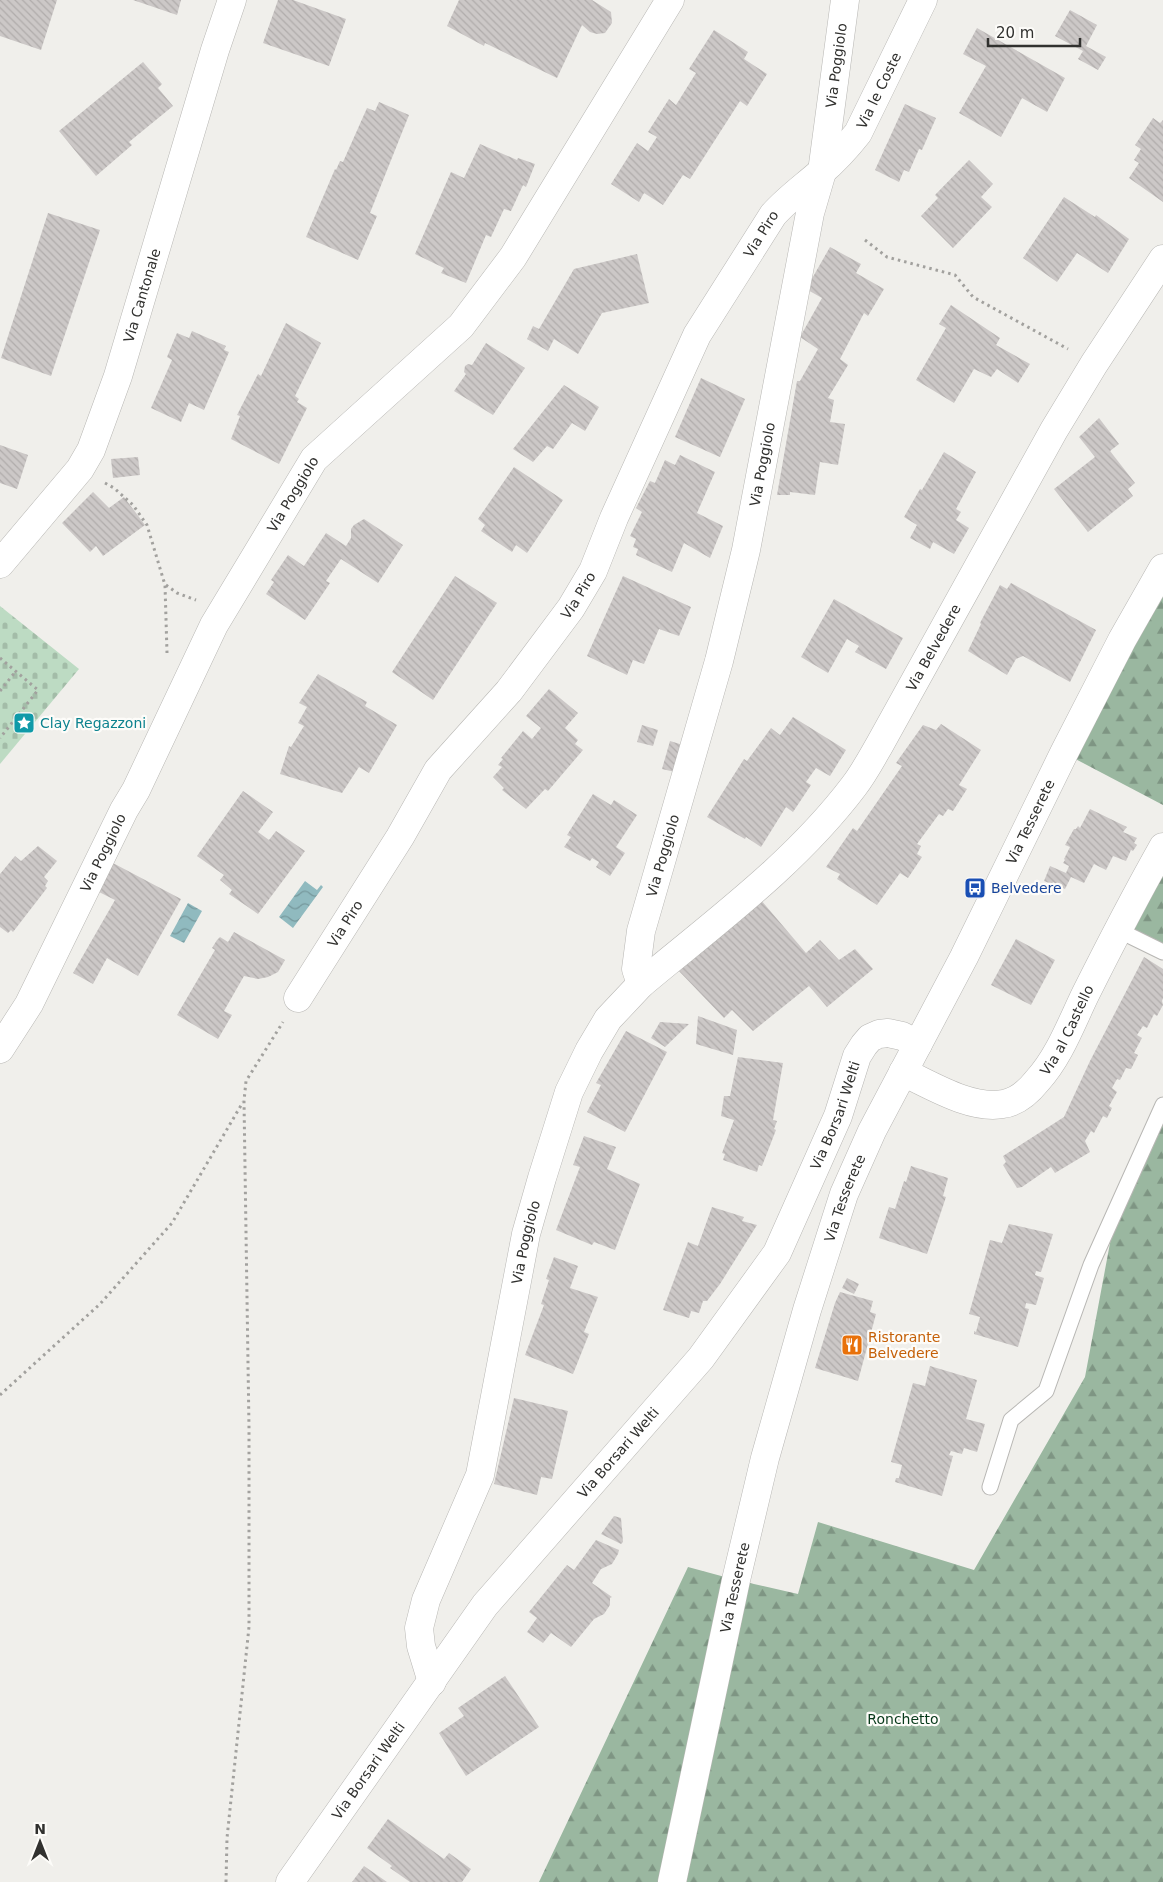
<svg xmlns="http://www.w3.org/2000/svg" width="1163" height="1882" font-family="'DejaVu Sans',sans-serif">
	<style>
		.forest { fill: url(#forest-firs) }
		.cemetery { fill: url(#cemetery-stones) }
		.water { fill: url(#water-waves) }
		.building { fill: url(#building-back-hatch) }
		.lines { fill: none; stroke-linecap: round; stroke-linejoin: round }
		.service-casing { stroke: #b8b7b4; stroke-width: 17 }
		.minor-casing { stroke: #b8b7b4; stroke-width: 29 }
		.tertiary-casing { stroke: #b8b7b4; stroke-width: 29 }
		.path { stroke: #a2a19e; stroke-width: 3; stroke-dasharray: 2.5 4; stroke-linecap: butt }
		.service { stroke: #fff; stroke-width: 15 }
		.minor { stroke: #fff; stroke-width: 28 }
		.tertiary { stroke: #fff; stroke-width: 28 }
		.labels { text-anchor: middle; stroke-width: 4.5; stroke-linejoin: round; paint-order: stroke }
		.street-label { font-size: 14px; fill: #31312f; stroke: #fdfcf9 }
		.culture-label { font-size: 14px; fill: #0d838f; stroke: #fdfcf9; text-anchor: start }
		.transit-label { font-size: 14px; fill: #164399; stroke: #fdfcf9; text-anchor: start }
		.food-label { font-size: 14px; fill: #c56008; stroke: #fdfcf9; text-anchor: start }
		.park-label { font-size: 14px; fill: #07391a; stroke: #fdfcf9 }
	</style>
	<defs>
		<pattern id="forest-firs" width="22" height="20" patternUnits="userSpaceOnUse" patternTransform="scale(1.25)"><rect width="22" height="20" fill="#9ab7a0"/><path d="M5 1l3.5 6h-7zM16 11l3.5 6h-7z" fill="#7e9583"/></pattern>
		<pattern id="cemetery-stones" width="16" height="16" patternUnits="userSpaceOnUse" patternTransform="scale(1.25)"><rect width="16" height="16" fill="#bddbc3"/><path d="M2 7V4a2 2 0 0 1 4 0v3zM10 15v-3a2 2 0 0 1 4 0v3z" fill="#a3bca8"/></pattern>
		<pattern id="water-waves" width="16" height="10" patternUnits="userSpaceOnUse" patternTransform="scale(1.25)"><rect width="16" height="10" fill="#90babf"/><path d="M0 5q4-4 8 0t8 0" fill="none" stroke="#76989c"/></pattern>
		<pattern id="building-back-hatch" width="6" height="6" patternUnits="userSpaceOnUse" patternTransform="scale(1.25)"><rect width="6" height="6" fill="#ccc8c7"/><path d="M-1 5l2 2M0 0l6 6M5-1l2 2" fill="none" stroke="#b0acab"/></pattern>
	</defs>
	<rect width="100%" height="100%" fill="#f0efeb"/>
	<g class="forest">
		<path d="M1163 568V805L1064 753Z"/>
		<path d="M1163 847V952L1118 930Z"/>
		<path d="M1163 1105V1882H539L688 1567 736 1580 798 1594 818 1522 974 1570 1085 1377 1116 1211Z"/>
	</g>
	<path class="cemetery" d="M0 606 79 669 0 764Z"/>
	<g class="water">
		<path d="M305 881 317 890 321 885 323 887 293 928 279 917Z"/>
		<path d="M188 903 202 911 184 943 170 936Z"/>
	</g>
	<g class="building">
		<path d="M0 0H57L41 50 0 36Z"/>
		<path d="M133 0H181L177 15Z"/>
		<path d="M278 0H293L346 19 329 66 263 43Z"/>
		<path d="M459 0H592L611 12 612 23 605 33 597 34 590 32 582 25 557 78 485 43 484 46 447 26Z"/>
		<path d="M1070 10 1097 25 1086 46 1106 57 1098 70 1078 59 1083 51 1055 36Z"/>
		<path d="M977 28 1065 78 1047 112 1022 98 1001 137 959 113 986 66 963 54Z"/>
		<path d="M714 30 748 52 744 59 767 74 747 106 740 101 690 179 683 175 663 205 644 193 639 202 611 184 637 143 648 151 657 137 648 132 669 99 676 105 696 73 689 69Z"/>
		<path d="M143 62 162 84 158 88 173 106 129 142 132 145 96 176 59 131Z"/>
		<path d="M379 102 409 115 370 213 377 216 358 260 306 237 335 169 336 170 340 161 343 162 367 108 375 111Z"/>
		<path d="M905 104 936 118 922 150 919 149 909 172 904 170 899 182 875 170Z"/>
		<path d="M1153 118 1160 123 1163 120V202L1129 178 1139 163 1134 160 1141 149 1135 145Z"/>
		<path d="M480 144 517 160 518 158 535 164 526 187 523 185 511 211 504 209 491 237 486 235 466 283 441 273 444 268 415 254 451 172 464 178Z"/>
		<path d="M969 160 993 184 981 197 992 207 953 248 921 216 938 198 935 195Z"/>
		<path d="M1064 197 1095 217 1096 215 1129 239 1108 273 1077 253 1057 282 1023 258Z"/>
		<path d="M48 213 100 230 51 376 1 358Z"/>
		<path d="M830 247 861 264 856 273 884 289 868 316 864 313 840 359 848 365 828 398 834 400 830 422 845 424 838 465 820 462 815 495 790 492V495H777L797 381H800L818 349 800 337 822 298 806 289Z"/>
		<path d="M637 254 649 303 602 313 578 354 554 339 548 351 527 339 533 326 539 329 574 269Z"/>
		<path d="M951 305 1000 338 996 345 1030 364 1018 383 997 369 991 377 974 369 954 403 916 380 946 328 939 324Z"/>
		<path d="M286 323 321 343 295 396 299 399 297 402 307 408 279 464 231 439 240 416 237 415 258 374 261 376Z"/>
		<path d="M192 331 226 346 224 350 229 352 204 410 189 403 181 422 151 408 172 360 167 357 177 333 189 338Z"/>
		<path d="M486 343 525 368 493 415 454 391 466 374 464 372 465 366 468 364 472 365Z"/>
		<path d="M701 378 745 399 720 457 675 437Z"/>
		<path d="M564 385 599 407 585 431 572 423 553 449 547 446 533 462 513 449Z"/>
		<path d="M1099 418 1119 444 1110 451 1135 483 1128 489 1133 496 1088 532 1054 489 1095 457 1079 437Z"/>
		<path d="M0 445 28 455 17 489 0 483Z"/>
		<path d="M944 452 976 472 956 509 961 512 956 520 969 528 954 554 933 542 930 549 910 538 917 525 904 517 920 489 922 490Z"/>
		<path d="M680 455 715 472 697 513 723 526 710 558 684 543 672 572 636 555 638 549 633 547 636 539 630 536 642 512 636 508 650 481 655 483 665 460 675 465Z"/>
		<path d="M138 457 140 475 113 478 111 459Z"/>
		<path d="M514 467 563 500 527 553 516 545 512 552 481 531 485 525 478 519Z"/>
		<path d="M93 492 109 508 124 497 145 525 103 556 96 546 90 552 62 523Z"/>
		<path d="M364 519 403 545 378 583 341 559 326 581 330 583 305 620 266 594 274 582 271 580 288 555 304 566 326 533 346 546 351 538V529L354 525Z"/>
		<path d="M455 576 497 603 433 700 392 672Z"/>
		<path d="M623 576 691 607 679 636 659 629 644 664 633 660 627 675 587 656Z"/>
		<path d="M1011 583 1096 630 1070 682 1023 656 1016 659 1007 675 968 651 981 624 980 623 1000 585 1007 589Z"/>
		<path d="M834 599 903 638 886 669 855 652 859 646 847 639 828 673 801 657Z"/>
		<path d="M318 674 367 702 365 706 397 725 369 773 359 767 342 793 280 774 289 746 291 747 304 726 298 723 307 707 299 703Z"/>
		<path d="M549 689 578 713 565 728 578 740 575 744 583 750 548 791 545 789 526 809 502 790 504 788 493 777 502 767 498 765 503 759 501 758 523 731 532 739 541 728 526 716Z"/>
		<path d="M793 717 846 750 830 776 816 768 806 782 811 785 793 812 786 807 761 847 746 837 745 839 707 817 744 759 747 761 771 728 780 735Z"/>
		<path d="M941 724 981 750 959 785 967 789 953 811 948 809 943 816 939 814 917 844 921 846 917 854 922 857 908 878 900 873 877 905 837 879 840 874 826 867 853 828 857 831 902 766 896 763 923 725 936 730Z"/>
		<path d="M642 725 658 730 653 746 637 742Z"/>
		<path d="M670 741 683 745 675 772 662 769Z"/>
		<path d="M243 791 273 812 258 832 269 840 276 831 305 851 258 914 229 894 232 890 220 880 224 875 197 856Z"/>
		<path d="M593 794 611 805 614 800 637 815 616 847 625 853 610 876 596 867 599 862 592 858 590 861 564 847 571 837 567 835Z"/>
		<path d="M1090 809 1127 827 1123 832 1137 838 1134 843 1137 845 1133 851 1131 850 1126 861 1113 856 1106 870 1094 864 1084 883 1071 877 1065 889 1044 881 1050 866 1066 873 1069 866 1063 863 1065 860 1064 859 1070 847 1065 845 1074 829H1076L1078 826 1080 828Z"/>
		<path d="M38 846 57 861 44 877 48 881 45 886 47 888 13 932 11 930 8 933 0 927V874L15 856 21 861Z"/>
		<path d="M111 862 181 899 138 976 107 958 93 984 73 973 115 900 95 890Z"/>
		<path d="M760 899 806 953 820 940 839 960 855 949 873 969 827 1007 809 986 753 1031 732 1010 724 1018 677 969Z"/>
		<path d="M234 932 285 960 278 972 268 977 258 979 244 976 224 1011 232 1015 218 1039 177 1015 215 950 212 948 217 940 220 937 228 942Z"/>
		<path d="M1016 939 1055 960 1031 1005 991 985Z"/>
		<path d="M1144 957 1163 969V998L1162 1001 1163 1005 1157 1016 1154 1014 1147 1028 1143 1026 1137 1035 1142 1038 1134 1053 1138 1055 1131 1069 1126 1068 1120 1080 1117 1079 1112 1088 1117 1092 1109 1106 1112 1108 1107 1118 1103 1116 1094 1133 1091 1131 1085 1141 1090 1152 1055 1173 1051 1167 1022 1187 1017 1188 1003 1165 1006 1162 1003 1156 1064 1117 1090 1061Z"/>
		<path d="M698 1016 737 1030 733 1055 696 1044Z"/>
		<path d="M660 1022 689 1024 665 1047 651 1038Z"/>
		<path d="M626 1031 667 1052 625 1132 587 1112 601 1085 596 1083Z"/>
		<path d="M738 1057 783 1063 773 1120 777 1121 774 1129 776 1130 762 1166 759 1165 757 1172 723 1160 725 1154 722 1153 734 1120 721 1116 724 1096H730Z"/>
		<path d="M584 1136 616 1147 607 1169 640 1184 615 1250 594 1242 592 1245 556 1230 580 1167 573 1165Z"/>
		<path d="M911 1166 948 1178 943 1196 946 1197 927 1254 879 1238 889 1207 895 1209 904 1181 906 1182Z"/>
		<path d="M712 1207 744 1217 742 1221 757 1225 720 1284 707 1301H703L699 1313 691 1311 689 1318 663 1310 688 1242 698 1246Z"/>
		<path d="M1009 1224 1053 1234 1041 1272 1036 1271 1035 1275 1044 1278 1036 1305 1026 1303 1025 1308 1029 1309 1018 1347 974 1334V1331L976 1332 980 1317 969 1314 990 1240 1002 1243Z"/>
		<path d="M554 1257 578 1266 570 1288 598 1297 584 1332 589 1334 573 1374 525 1355 544 1305 541 1304 549 1280 546 1279Z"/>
		<path d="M847 1278 859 1284 854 1294 842 1288Z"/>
		<path d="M840 1292 873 1301 870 1312 876 1314 858 1381 815 1368 835 1303Z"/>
		<path d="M930 1366 977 1380 966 1419 985 1424 977 1452 964 1448 962 1454 951 1451 949 1455 953 1456 942 1496 895 1482 896 1478H899L902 1465 891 1462 913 1383 925 1386Z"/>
		<path d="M514 1398 568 1411 552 1479 541 1477 537 1495 494 1484Z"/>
		<path d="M614 1516 621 1518 623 1542 621 1544 601 1534Z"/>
		<path d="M596 1540 619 1550 618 1554 612 1564 601 1569 592 1583 612 1597 610 1598V1605L604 1614 594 1619 571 1647 551 1633 543 1643 527 1632 537 1618 529 1612 567 1565 574 1570Z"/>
		<path d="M505 1676 539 1727 466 1776 439 1733 464 1716 458 1708Z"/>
		<path d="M388 1819 444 1859 449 1853 471 1869 462 1882H410L390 1868 392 1866 367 1848Z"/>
		<path d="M364 1866 387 1882H352Z"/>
	</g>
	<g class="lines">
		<g class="service-casing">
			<g id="service">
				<path d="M1118 930 1163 952"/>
				<path d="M990 1487 1011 1420 1046 1391 1091 1265 1163 1105"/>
			</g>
		</g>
		<g class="minor-casing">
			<g id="minor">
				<path id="s1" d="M0 564 80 469 91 450 118 376 215 50 232 0"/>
				<path id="s2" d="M641 984C715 922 795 864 854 786 864 773 872 758 880 744L1054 430 1094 364 1163 259"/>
				<path id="s3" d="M298 998 400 837 438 770 509 691 571 608 593 571 614 518 697 335 773 215C787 199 804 187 820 173 834 161 847 147 858 133L923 0"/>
				<path id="s4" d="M0 1049 29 1004 124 810 136 790 214 625 314 459 461 326 513 257 670 0"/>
				<path id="s5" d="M903 1072C931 1085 971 1110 1003 1104 1017 1102 1029 1091 1037 1081 1059 1057 1071 1024 1085 995 1110 945 1136 895 1163 847"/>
				<path id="s6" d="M432 1682 421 1646 419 1628 426 1600 480 1475 526 1234 542 1178 569 1092 589 1051 608 1019 641 984 636 969 641 931 719 661 746 550 810 213 822 172 845 0"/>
				<path id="s7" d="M290 1882 485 1605 701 1358 777 1253 838 1116 857 1056 864 1045 870 1038 879 1034 888 1033 902 1036 918 1044"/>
			</g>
		</g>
		<g class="tertiary-casing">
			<g id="tertiary">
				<path id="s8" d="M672 1882 736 1580 765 1458 807 1310 844 1194 872 1131 964 957 1064 753 1122 640 1163 568"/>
			</g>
		</g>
		<g class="path">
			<path d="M865 240 887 257 955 275 973 297 1068 349"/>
			<path d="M105 483 114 488 133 505 147 525 165 585 167 653"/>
			<path d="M166 585 177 593 196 600"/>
			<path d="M0 658 38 690 0 738"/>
			<path d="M0 691 16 671"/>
			<path d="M0 1395 100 1304 172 1223 243 1102"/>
			<path d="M226 1882 227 1838 249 1627V1428L244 1101 246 1081 283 1022"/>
		</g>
		<use href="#service" class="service"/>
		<use href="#minor" class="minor"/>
		<use href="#tertiary" class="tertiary"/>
	</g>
	<defs>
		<g id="sight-square" transform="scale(1.125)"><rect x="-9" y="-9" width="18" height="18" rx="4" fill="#0f9aa8" stroke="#fdfcf9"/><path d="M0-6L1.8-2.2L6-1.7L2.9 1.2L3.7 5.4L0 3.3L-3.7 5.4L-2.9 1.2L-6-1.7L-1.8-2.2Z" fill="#fff"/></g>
		<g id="bus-square" transform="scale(1.125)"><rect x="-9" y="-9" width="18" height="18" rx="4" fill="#1a4fb4" stroke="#fdfcf9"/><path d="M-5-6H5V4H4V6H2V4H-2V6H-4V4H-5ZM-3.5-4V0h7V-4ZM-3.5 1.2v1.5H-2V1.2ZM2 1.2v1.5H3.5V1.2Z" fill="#fff"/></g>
		<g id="restaurant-square" transform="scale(1.125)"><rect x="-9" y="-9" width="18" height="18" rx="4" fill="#e8710a" stroke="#fdfcf9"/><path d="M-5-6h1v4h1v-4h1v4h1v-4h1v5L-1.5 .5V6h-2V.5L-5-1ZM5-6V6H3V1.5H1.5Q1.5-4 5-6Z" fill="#fff"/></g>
	</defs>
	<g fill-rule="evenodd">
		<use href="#sight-square" x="24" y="723"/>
		<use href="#bus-square" x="975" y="888"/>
		<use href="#restaurant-square" x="852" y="1345"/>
	</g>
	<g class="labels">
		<g class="street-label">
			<text dy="5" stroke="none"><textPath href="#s6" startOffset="1688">Via Poggiolo</textPath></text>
			<text dy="5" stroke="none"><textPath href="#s3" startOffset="1086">Via le Coste</textPath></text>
			<text dy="5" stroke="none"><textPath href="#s3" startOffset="898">Via Piro</textPath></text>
			<text dy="5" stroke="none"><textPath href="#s1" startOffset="309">Via Cantonale</textPath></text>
			<text dy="5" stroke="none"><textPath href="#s6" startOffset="1282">Via Poggiolo</textPath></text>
			<text dy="5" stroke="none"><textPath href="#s4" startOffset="628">Via Poggiolo</textPath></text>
			<text dy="5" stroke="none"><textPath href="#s3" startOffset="492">Via Piro</textPath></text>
			<text dy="5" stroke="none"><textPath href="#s2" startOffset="451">Via Belvedere</textPath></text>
			<text dy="5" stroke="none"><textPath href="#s8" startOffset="1126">Via Tesserete</textPath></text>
			<text dy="5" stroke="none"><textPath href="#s4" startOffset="222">Via Poggiolo</textPath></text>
			<text dy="5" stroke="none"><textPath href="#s6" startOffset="878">Via Poggiolo</textPath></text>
			<text dy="5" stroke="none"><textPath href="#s3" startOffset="88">Via Piro</textPath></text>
			<text dy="5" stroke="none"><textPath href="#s5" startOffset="208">Via al Castello</textPath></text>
			<text dy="5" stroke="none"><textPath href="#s7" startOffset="946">Via Borsari Welti</textPath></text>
			<text dy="5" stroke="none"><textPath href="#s8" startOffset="706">Via Tesserete</textPath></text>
			<text dy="5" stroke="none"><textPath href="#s6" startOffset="458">Via Poggiolo</textPath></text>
			<text dy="5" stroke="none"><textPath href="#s7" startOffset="541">Via Borsari Welti</textPath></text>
			<text dy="5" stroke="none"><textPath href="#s8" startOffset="301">Via Tesserete</textPath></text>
			<text dy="5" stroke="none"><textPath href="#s7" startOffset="136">Via Borsari Welti</textPath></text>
		</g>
		<g class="culture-label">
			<text x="40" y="728">Clay Regazzoni</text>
		</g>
		<g class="transit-label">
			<text x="991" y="893">Belvedere</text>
		</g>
		<g class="food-label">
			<text x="868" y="1342">Ristorante<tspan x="868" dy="16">Belvedere</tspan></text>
		</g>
		<g class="park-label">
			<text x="903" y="1724">Ronchetto</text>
		</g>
	</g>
	<g transform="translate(40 1842)" stroke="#fdfcf9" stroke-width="4" paint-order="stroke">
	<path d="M0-4L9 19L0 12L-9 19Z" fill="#31312f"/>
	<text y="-8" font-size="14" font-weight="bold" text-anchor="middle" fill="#31312f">N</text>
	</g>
	<path d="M988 38v8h92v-8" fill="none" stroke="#31312f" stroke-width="2.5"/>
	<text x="996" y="38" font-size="15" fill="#31312f" stroke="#fdfcf9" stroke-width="4" paint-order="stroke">20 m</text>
</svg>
